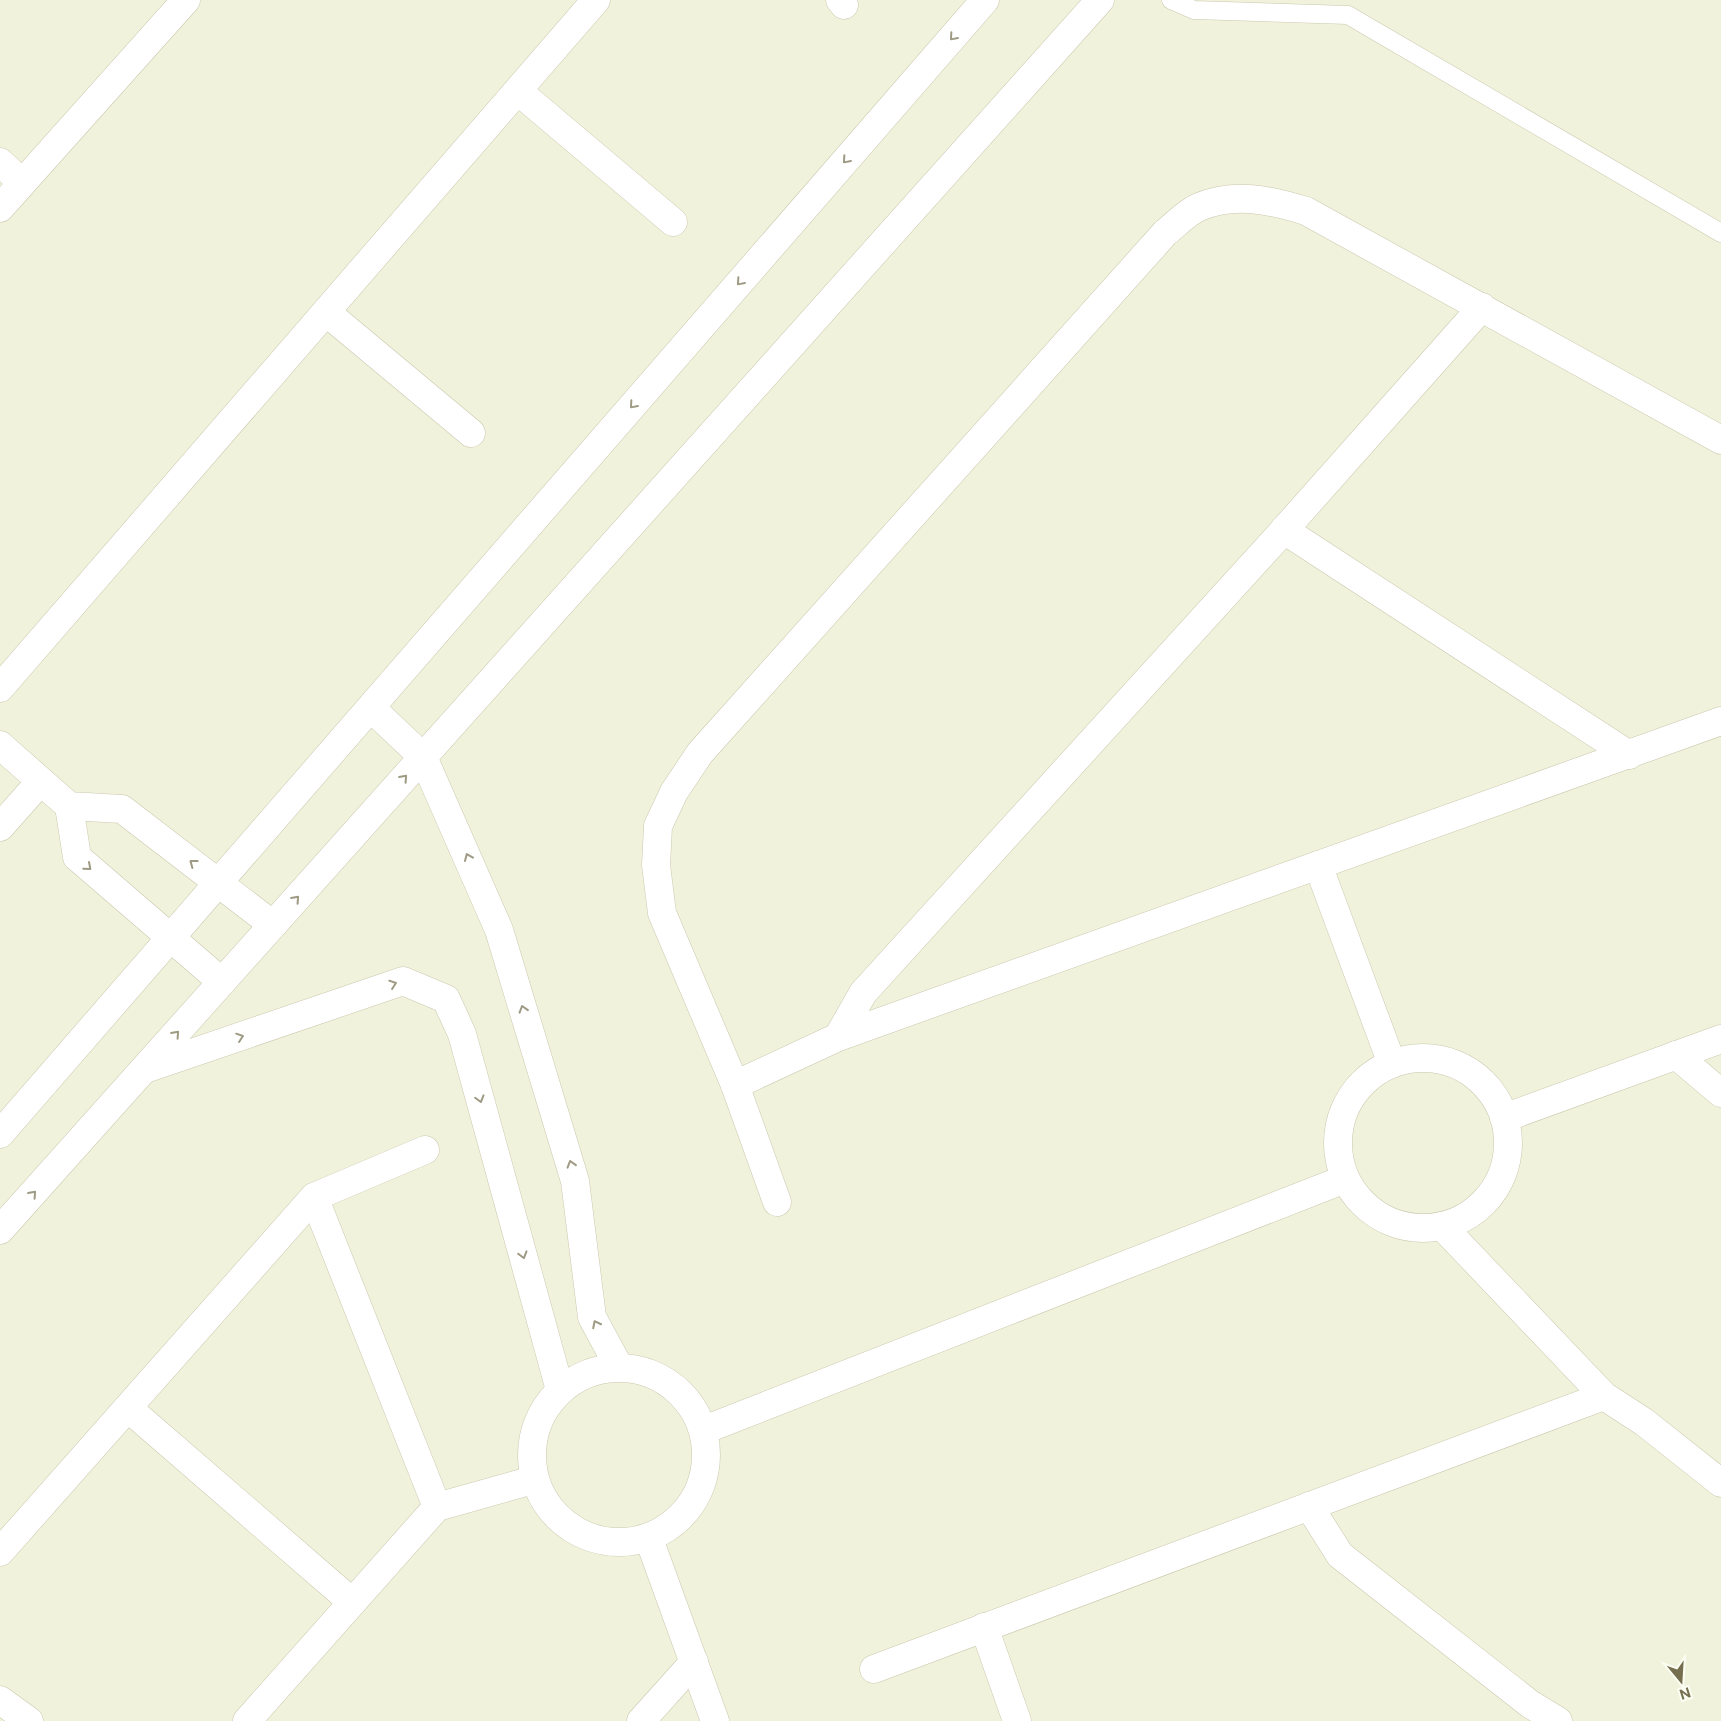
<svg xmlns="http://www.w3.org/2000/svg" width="1721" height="1721" font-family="'Public Sans',sans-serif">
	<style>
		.residential { fill: #f1f2db }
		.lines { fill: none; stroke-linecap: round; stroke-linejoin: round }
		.service-casing { stroke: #cbc8af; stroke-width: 19 }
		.minor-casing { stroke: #cbc8af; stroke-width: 29 }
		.service { stroke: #fff; stroke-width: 18 }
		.minor { stroke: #fff; stroke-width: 28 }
		.oneway { stroke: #9e9a84 }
	</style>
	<rect width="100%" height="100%" fill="#fafbec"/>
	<rect class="residential" x="0" y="0" width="1721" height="1721"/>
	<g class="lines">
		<g class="service-casing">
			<path id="service" d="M1171 0 1194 10 1348 15 1721 233"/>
		</g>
		<g class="minor-casing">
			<g id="minor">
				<path d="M840 0 844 5"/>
				<path d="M518 91 673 222"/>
				<path d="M0 162 22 183"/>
				<path d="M0 208 186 0"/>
				<path d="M326 312 471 433"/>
				<path d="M1284 530 1629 755"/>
				<path d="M0 688 596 0"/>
				<path d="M371 708 423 757 499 930 575 1181 592 1317 619 1367"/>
				<path d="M0 745 69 806 122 809 273 925"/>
				<path d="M69 806 77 857 222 982"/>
				<path d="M0 827 40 782"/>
				<path d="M1318 865 1392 1064"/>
				<path d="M838 1037 863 993 1284 530 1482 307"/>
				<path d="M1676 1055 1721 1093"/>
				<circle cx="1423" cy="1143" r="85"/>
				<path d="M145 1069 403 981 446 999 462 1034 560 1390"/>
				<path d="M735 1085 838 1037 1721 721"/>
				<path d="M1504 1118 1721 1039"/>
				<path d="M0 1134 985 0"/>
				<path d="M314 1197 437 1507"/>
				<path d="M777 1202 735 1085 662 913 656 865 658 826 674 792 700 753 1165 233C1175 225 1187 212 1199 207 1235 192 1270 200 1306 211L1721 440"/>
				<path d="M1442 1226 1604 1396 1644 1422 1721 1483"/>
				<path d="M0 1230 1100 0"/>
				<circle cx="619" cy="1455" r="87"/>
				<path d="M128 1408 352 1602"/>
				<path d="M704 1430 1345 1179"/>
				<path d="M1309 1506 1340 1555 1530 1704 1558 1721"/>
				<path d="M649 1539 715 1721"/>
				<path d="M0 1552 314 1197 425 1150"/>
				<path d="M984 1627 1017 1721"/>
				<path d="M874 1669 1604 1396"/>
				<path d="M0 1700 29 1721"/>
				<path d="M247 1721 437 1507 533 1480"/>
				<path d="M641 1721 694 1662"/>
			</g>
		</g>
		<use href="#service" class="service"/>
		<use href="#minor" class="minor"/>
	</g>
	<defs><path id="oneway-chevron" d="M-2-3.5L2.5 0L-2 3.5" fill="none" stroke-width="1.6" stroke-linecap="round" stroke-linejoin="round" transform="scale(1.25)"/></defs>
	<g class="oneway">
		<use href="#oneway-chevron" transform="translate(953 37) rotate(131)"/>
		<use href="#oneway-chevron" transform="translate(846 160) rotate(131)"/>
		<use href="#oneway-chevron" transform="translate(740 282) rotate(131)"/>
		<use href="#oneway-chevron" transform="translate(633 405) rotate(131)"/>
		<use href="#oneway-chevron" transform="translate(404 778) rotate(-48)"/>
		<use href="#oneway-chevron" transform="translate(468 857) rotate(-113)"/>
		<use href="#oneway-chevron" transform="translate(193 863) rotate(-143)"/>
		<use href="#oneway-chevron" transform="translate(88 867) rotate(41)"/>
		<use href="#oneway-chevron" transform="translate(296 899) rotate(-48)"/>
		<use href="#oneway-chevron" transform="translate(393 984) rotate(-19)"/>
		<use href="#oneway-chevron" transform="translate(523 1009) rotate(-107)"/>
		<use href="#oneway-chevron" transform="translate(176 1034) rotate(-48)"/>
		<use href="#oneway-chevron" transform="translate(240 1037) rotate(-19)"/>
		<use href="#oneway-chevron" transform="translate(480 1099) rotate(74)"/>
		<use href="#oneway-chevron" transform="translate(571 1164) rotate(-107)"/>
		<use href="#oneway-chevron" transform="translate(33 1194) rotate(-48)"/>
		<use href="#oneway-chevron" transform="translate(523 1255) rotate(74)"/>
		<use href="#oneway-chevron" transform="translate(596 1324) rotate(-117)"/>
	</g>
	<g transform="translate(1681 1681) rotate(162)" stroke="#fdfef3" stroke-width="4" paint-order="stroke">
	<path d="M0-4L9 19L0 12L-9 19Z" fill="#756f50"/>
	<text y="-8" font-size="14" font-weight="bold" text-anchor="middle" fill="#756f50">N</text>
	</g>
</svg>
